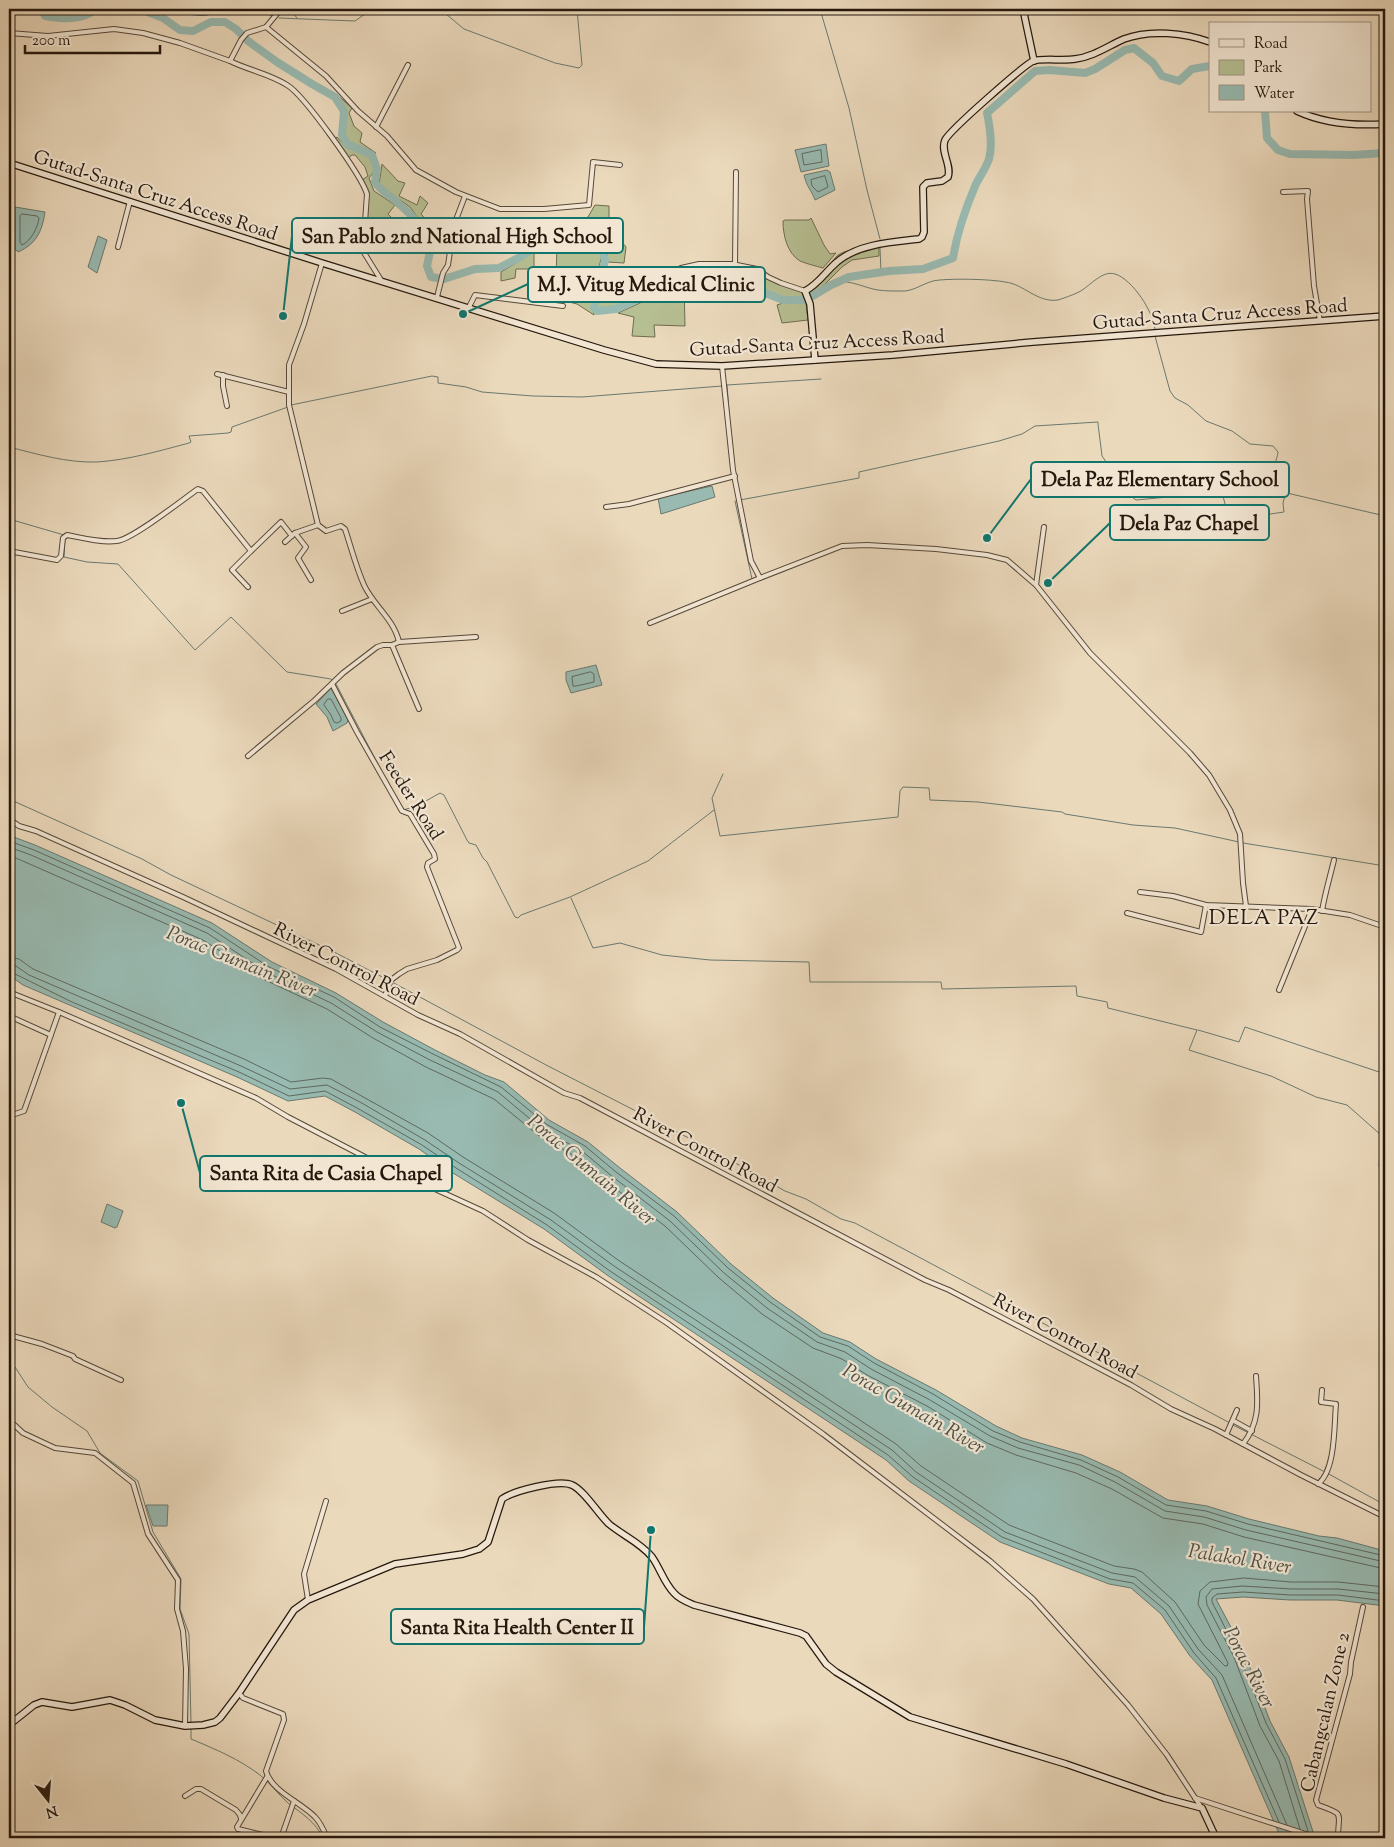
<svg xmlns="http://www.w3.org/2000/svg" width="1394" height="1847" font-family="'Sorts Mill Goudy',serif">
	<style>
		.green { fill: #b6bf92; stroke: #6e6c50 }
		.water { fill: #98bab1; stroke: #6a796f }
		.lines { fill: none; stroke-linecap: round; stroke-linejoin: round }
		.shore { stroke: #5e695f; stroke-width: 1 }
		.stream { stroke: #6a796f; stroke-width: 1 }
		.river { stroke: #98bab1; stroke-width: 8 }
		.street-casing { stroke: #564839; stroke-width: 6 }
		.secondary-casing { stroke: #25180d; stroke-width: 8 }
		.street { stroke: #f2e6d3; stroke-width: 4 }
		.secondary { stroke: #f2e6d3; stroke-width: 5.5 }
		.labels { text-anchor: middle; stroke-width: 4.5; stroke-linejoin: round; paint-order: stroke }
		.street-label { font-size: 19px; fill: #25180d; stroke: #f2e6d3 }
		.water-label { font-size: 20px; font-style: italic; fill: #4d5146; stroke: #f2e6d3 }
		.quarter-label { font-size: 21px; letter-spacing: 1px; fill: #25180d; stroke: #f2e6d3 }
		.leader { fill: none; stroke: #0f766e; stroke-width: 2 }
		.callout-dot { fill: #0f766e; stroke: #f2e6d3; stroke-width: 2 }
		.callout { fill: #f2e6d3; stroke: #0f766e; stroke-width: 2 }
		.callout-label { font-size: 20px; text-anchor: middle; font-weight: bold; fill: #25180d }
	</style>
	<rect width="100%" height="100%" fill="#ebd9bc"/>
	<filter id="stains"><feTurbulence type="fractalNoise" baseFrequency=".004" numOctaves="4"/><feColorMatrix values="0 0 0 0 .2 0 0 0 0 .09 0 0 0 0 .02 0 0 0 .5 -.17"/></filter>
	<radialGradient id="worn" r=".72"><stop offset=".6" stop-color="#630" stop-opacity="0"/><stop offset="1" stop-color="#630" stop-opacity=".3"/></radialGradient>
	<g class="green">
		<path d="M337 95 352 108 349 113 354 126 362 133 360 142 376 153 349 142 344 133 346 109Z"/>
		<path d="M337 137 345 146 370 156 376 169 369 178 374 191 395 205 388 214 391 217 378 225 374 221H367L368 193 362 180 368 176 365 167 355 155H352L347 159 334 139Z"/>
		<path d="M382 164 398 181 405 183 399 196 417 205 420 196 428 203 421 214 438 233 437 241 447 245V251H435L434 240 410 207 379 185Z"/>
		<path d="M595 205 609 206V223H622L621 241 626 247 624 263 608 262 606 245 600 232 590 226 577 228 565 235 541 239 523 253 522 236 533 234V225L576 223 588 217Z"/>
		<path d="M811 218 824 245 830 254 836 253 823 268C816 266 807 264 800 261 787 253 783 235 783 221L785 220H809Z"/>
		<path d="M589 231C609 246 600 260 596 279 594 290 592 304 594 315L577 304 561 300 563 286 556 283 557 242 578 233Z"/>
		<path d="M879 242V256L852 260 842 267 824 285 809 296 806 290 838 255 844 252Z"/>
		<path d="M534 252V269H516L515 278 501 281V272Z"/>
		<path d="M720 263 757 269 768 278 802 289 804 297H783L767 291 748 276 719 273Z"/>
		<path d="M685 265V269L679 270 673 276 617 307 598 308 596 307 599 294 607 293 608 300 618 297 621 294Z"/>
		<path d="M683 276 710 278 712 276 747 280 759 291 722 283 684 281 685 326 654 325 655 337 632 336 634 317 618 313 653 297 655 292Z"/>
		<path d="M783 303H806L808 320 782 323 777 305Z"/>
	</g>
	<g class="water">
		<path d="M826 144 829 166 801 172 795 150Z"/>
		<path d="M827 170 830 172 835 190 815 200C811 189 807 188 804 175Z"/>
		<path d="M15 207 45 212C42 232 36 244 18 252L15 249Z"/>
		<path d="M98 236 107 240 97 273 88 267Z"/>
		<path d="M712 486 715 497 661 514 658 498Z"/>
		<path d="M596 665 602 685 571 693 566 680V672Z"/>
		<path d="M331 688 348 720 347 723 333 731 327 717 316 704Z"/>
		<path d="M11 836 35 845 212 923 272 962 336 993 383 1022 435 1050 485 1075 504 1082 549 1120 588 1142 620 1168 677 1212 731 1264 773 1298 823 1333 850 1342 876 1359 936 1390 996 1426 1022 1438 1082 1455 1120 1472 1168 1500 1207 1506 1249 1519 1319 1536 1337 1538 1385 1551V1606L1337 1600H1290L1243 1597 1216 1599 1244 1652 1270 1721 1289 1757 1315 1838H1281L1212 1680 1190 1656 1161 1614 1131 1588 1109 1584 1000 1542 909 1481 886 1460 607 1275 544 1229 453 1173 419 1149 355 1112 325 1096 288 1101 237 1077 23 985 9 975V840Z"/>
		<path d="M107 1204 123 1211 117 1227 115 1228 101 1222Z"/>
		<path d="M146 1505H168L167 1526H153Z"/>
	</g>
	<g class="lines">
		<g class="shore">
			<path d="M821 150 822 162 804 165 802 154Z"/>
			<path d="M825 176 828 187 818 192 812 186 811 180Z"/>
			<path d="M22 214 37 216 39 218C38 227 31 241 22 245L20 242V216Z"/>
			<path d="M591 672 594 674V682L576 686H573L572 677Z"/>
			<path d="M328 699H331L341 718V721L337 723 334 722 331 715 324 705Z"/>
			<path d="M9 841 34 850 210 928 269 967 334 997 380 1027 433 1054 501 1087 546 1124 585 1146 616 1172 674 1216 728 1268 770 1302 820 1337 848 1346 874 1363 933 1394 993 1431 1020 1442 1081 1460 1118 1477 1166 1505 1206 1511 1248 1524 1385 1556"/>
			<path d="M9 847 31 855 207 933 266 972 331 1003 377 1032 430 1060 498 1092 542 1129 582 1151 613 1177 670 1221 724 1273 767 1308 817 1342 845 1352 871 1369 930 1400 990 1436 1018 1448 1079 1465 1115 1482 1165 1511 1204 1517 1246 1530 1385 1562"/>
			<path d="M9 855 203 940 263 979 327 1009 373 1038 426 1067 494 1099 538 1135 578 1158 608 1183 665 1226 719 1278 762 1314 813 1348 842 1359 867 1375 927 1406 987 1443 1016 1455 1076 1473 1112 1489 1163 1518 1203 1524 1244 1537 1385 1569"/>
			<path d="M9 957 19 959 33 969 244 1059 291 1082 323 1078 331 1079 428 1133 463 1157 554 1213 618 1260 896 1444 921 1466 1009 1525 1114 1566 1134 1569 1142 1572 1175 1602 1204 1645 1225 1666H1227L1228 1663 1198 1604 1200 1591 1210 1582 1244 1578 1291 1582H1338L1385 1587"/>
			<path d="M9 965 16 966 29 975 241 1066 290 1089 327 1085 360 1102 425 1140 459 1163 551 1220 614 1266 892 1450 916 1472 1005 1532 1112 1573 1135 1577 1169 1606 1198 1649 1222 1675 1287 1825"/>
			<path d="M9 971 72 1002 239 1072 289 1096 325 1091 357 1108 422 1145 456 1168 547 1225 610 1271 888 1455 913 1477 1002 1537 1110 1579 1133 1583 1165 1610 1194 1653 1216 1678 1279 1822"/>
			<path d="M1300 1829 1279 1761 1260 1726 1234 1657 1207 1605 1206 1597 1212 1589 1242 1586 1291 1589H1338L1385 1594"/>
			<path d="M1308 1831 1285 1759 1266 1723 1239 1655 1212 1602V1598L1217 1594 1243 1592 1290 1595H1338L1385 1601"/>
		</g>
		<g class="stream">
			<path d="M168 9C182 12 208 22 219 9"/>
			<path d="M254 9 273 16"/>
			<path d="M289 9 297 18"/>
			<path d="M440 9 464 29 555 63 579 68 582 65 577 9"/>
			<path d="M820 9 849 108 867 190 880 239"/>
			<path d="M279 18 355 21 372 9"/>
			<path d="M880 248 881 272"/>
			<path d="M838 282C851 280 865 288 878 290 885 291 893 291 901 291 912 292 922 284 933 281 947 278 990 279 1005 282 1024 284 1037 303 1058 300 1064 298 1073 295 1079 292 1090 286 1102 270 1115 274 1132 279 1154 312 1155 330"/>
			<path d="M1155 336 1170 391 1175 398 1188 405 1206 421 1232 431 1250 444 1273 446 1278 452C1277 462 1271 468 1271 477L1287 493 1385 516"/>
			<path d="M727 385 731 437"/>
			<path d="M727 385 821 379"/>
			<path d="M291 405 432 376 438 377V383L466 387 482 392 533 396 582 397 722 386"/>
			<path d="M9 447C37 454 67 463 97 462 128 460 159 451 189 443L191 442 189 436 228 433 231 432 232 427 288 407"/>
			<path d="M740 500 859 478V472L999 441 1022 434 1035 426 1098 422V424L1102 456 1129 495 1136 500 1222 492 1229 520 1284 512 1283 503 1286 492"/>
			<path d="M735 501 752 579"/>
			<path d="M9 519 64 535"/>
			<path d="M65 538 64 557 87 562 118 564 195 650 231 617 287 672 331 679 336 684 390 787"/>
			<path d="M723 774 712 798 720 836 898 817 900 791 903 787 929 788 930 800 978 802 1062 812 1065 814 1133 825 1175 828 1239 842"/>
			<path d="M9 799 142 859 171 875 334 952 388 980"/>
			<path d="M403 810 417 806 440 793 444 795 467 840 469 843 476 845 483 858 487 862 515 917 518 918 521 915 570 897 648 861 714 810"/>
			<path d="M1243 843 1385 866"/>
			<path d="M571 898 593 948 620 943 662 955 710 960 809 962 810 982H941L942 989 1076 986 1077 996 1107 1002 1108 1008 1197 1030 1189 1050 1271 1076 1316 1097 1347 1105 1381 1135 1379 1167 1385 1168"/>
			<path d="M392 982 548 1066 716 1152 785 1191 806 1199 841 1219 855 1223 1230 1423"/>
			<path d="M1198 1030 1239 1042 1245 1027 1385 1074"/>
			<path d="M9 1364 15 1367 28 1387 52 1407 87 1431 100 1453 138 1481 153 1532 181 1579 180 1609 189 1634 191 1723"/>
			<path d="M1233 1425 1327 1473 1385 1505"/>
			<path d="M191 1727V1739C215 1749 239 1759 260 1775 270 1783 278 1794 288 1803 301 1813 316 1822 323 1838"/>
		</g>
		<g class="river">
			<path d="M42 9 45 16C62 19 82 21 96 9"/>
			<path d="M140 9 163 18 180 30 193 31 211 22H225L236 29 248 41 277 62 312 84 335 97 344 111 342 135 347 144 372 155 377 169 375 182C381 192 390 195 398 203 411 214 423 228 432 242L427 266 431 277 444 279 475 269 499 268 522 256 542 242 565 238 577 231 590 228 599 235 605 261 600 279 594 308 597 311 616 309 651 293 681 275 702 272 748 278 765 293 783 300H806L831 285 849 277 889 271 923 269 953 258C957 233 966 207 976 184 980 176 986 168 989 159 993 145 990 127 987 113L1035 71 1050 70 1085 73 1095 69 1125 50 1134 48 1153 63 1162 76 1179 81 1192 69 1210 66"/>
			<path d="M1265 111 1267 138 1278 150 1290 154 1353 155 1385 153"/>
		</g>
		<g class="street-casing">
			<g id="street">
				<path d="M281 9 266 27 247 33 241 40 230 61C248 70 270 74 287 85 304 95 361 175 367 194L363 251 381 280"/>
				<path d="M266 27 326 76 358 111 387 136 416 170 456 192 500 209H544L589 205 593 162 620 165"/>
				<path d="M9 33 48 36 114 29 143 33 180 43 230 61"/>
				<path d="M376 127 408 65"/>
				<path d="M1283 192 1308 191 1307 199 1314 286 1320 321"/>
				<path d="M118 247 130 201"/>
				<path d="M322 263 304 324 289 365V405L318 525 326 531 341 526 345 529C351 547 356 567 364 585 373 605 394 619 399 642"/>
				<path d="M735 265 736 172"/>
				<path d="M622 296 681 268 699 264H732L757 269 768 277 781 283 805 291"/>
				<path d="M437 297 443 273 448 265 454 225 465 196"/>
				<path d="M469 307 475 295 563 306"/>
				<path d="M722 366 733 470 751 561 760 578 842 546 867 545 936 549 987 555 1007 560 1036 585 1090 653 1190 753 1209 775 1230 810 1240 834 1243 883 1246 906"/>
				<path d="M217 374 289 392"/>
				<path d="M223 375V386L227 406"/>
				<path d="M606 507 629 504 735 476"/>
				<path d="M295 533 306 547 298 558 311 580"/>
				<path d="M285 542 295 533 318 525"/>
				<path d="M9 551 57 560 61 556 63 538 67 535C83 538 101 543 117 541 133 539 182 500 198 489L203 491 251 551 281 522 292 536"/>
				<path d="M1036 585 1044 527"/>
				<path d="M248 587 232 570 251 551"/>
				<path d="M342 611 372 599"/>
				<path d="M650 623 760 578"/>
				<path d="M392 645 419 709"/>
				<path d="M332 684 357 732 402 811 410 814 434 854 435 859 428 863 427 867 459 948 457 950 437 960 407 969 399 974 391 980 385 996"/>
				<path d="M248 756 315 700 343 673 377 647 383 645H392L399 642 476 637"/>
				<path d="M9 819 19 826 36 831 183 897 336 969 418 1015 460 1034 564 1093 580 1098 925 1280 949 1290 1131 1385 1171 1409 1215 1429 1301 1475 1385 1517"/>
				<path d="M1140 892 1173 896 1206 905 1312 909 1350 915 1385 927"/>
				<path d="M1322 911C1325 893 1330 877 1334 860"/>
				<path d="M1127 913 1201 932 1206 905"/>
				<path d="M1279 990 1312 909"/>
				<path d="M9 992 59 1012 256 1098 288 1117 365 1157 483 1211 528 1240 596 1277 667 1323 823 1434 990 1561 1033 1599 1128 1705 1167 1755 1201 1807"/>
				<path d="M9 1016 51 1035"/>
				<path d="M9 1116 24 1111 59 1012"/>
				<path d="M9 1335 42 1344 73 1356 75 1359 121 1380"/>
				<path d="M9 1420 23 1433 55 1448 95 1453 133 1483 148 1534 178 1580 177 1609 183 1631 186 1669 185 1726"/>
				<path d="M1234 1421 1252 1431"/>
				<path d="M1226 1435 1237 1410"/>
				<path d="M1243 1444C1260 1422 1258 1403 1256 1376"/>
				<path d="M1318 1484C1336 1470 1334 1425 1336 1404L1321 1402 1322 1390"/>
				<path d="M308 1600 304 1574 326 1501"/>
				<path d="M239 1693 243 1698 283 1714 284 1720 266 1771C271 1791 302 1803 315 1817 321 1823 324 1831 327 1838"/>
				<path d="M267 1777 237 1827 238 1829 275 1838"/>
				<path d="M185 1796 196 1789H201L236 1810 240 1815 241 1819"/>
				<path d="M1195 1798 1318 1838"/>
				<path d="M281 1838 294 1801"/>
				<path d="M1338 1838C1338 1812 1346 1815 1318 1805L1316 1800 1350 1674 1351 1662 1363 1607"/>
			</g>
		</g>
		<g class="secondary-casing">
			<g id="secondary">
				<path d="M1023 9 1034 61"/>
				<path d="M1297 111C1325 124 1355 126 1385 124"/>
				<path d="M9 163 322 263 604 350 656 364 722 366 893 355 1033 342 1385 316"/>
				<path d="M815 360 810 304 805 291C819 284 826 271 837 262 858 244 892 242 919 239L922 237 924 232 923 187 927 183 942 181 948 177C952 165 940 152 945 140 950 130 1023 66 1033 61 1040 58 1065 61 1075 59 1093 57 1108 46 1124 39 1150 29 1185 33 1210 42"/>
				<path d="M9 1725 34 1705 42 1702 72 1707 110 1700 125 1705 155 1720 185 1726 203 1725 215 1722 220 1718 239 1693 294 1610 308 1600 395 1564 463 1554 479 1549 488 1542 502 1499C513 1491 559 1479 572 1485 584 1490 599 1515 609 1524 622 1535 641 1543 652 1557 660 1568 664 1583 674 1593 679 1599 687 1602 694 1605L800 1633 806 1636 826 1664 836 1672 910 1717 1066 1764 1164 1798 1202 1808 1216 1838"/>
			</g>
		</g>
		<use href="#street" class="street"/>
		<use href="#secondary" class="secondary"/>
	</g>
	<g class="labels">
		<g class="street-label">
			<text transform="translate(156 194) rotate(18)" y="7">Gutad-Santa Cruz Access Road</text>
			<text transform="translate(1220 313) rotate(-4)" y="7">Gutad-Santa Cruz Access Road</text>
			<text transform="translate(817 342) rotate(-3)" y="7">Gutad-Santa Cruz Access Road</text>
			<text transform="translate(412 795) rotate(57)" y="7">Feeder Road</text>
			<text transform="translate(347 963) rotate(27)" y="7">River Control Road</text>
			<text transform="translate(706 1149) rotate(28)" y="7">River Control Road</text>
			<text transform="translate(1066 1335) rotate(28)" y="7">River Control Road</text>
			<text transform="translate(1324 1712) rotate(-77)" y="7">Cabangcalan Zone 2</text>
		</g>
		<g class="water-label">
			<text transform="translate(242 961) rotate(22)" y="7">Porac Gumain River</text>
			<text transform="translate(592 1169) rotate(40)" y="7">Porac Gumain River</text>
			<text transform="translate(914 1408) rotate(30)" y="7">Porac Gumain River</text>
			<text transform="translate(1240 1558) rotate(9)" y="7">Palakol River</text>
			<text transform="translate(1250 1667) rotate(62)" y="7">Porac River</text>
		</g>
		<g class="quarter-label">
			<text x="1264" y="924">DELA PAZ</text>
		</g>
	</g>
	<path class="leader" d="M283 316L292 236M463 314L528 284M987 538L1031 479M1048 583L1110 523M181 1103L200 1173M651 1530L644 1627"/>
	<g class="callout-dot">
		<circle cx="283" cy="316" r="5"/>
		<circle cx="463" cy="314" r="5"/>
		<circle cx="987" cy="538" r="5"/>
		<circle cx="1048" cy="583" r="5"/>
		<circle cx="181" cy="1103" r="5"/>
		<circle cx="651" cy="1530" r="5"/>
	</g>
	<g class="callout">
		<rect x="292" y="218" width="331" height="35" rx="5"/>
		<rect x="528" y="267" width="237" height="35" rx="5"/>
		<rect x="1031" y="462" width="258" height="35" rx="5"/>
		<rect x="1110" y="505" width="159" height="35" rx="5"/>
		<rect x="200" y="1156" width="252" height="35" rx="5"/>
		<rect x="391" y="1609" width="253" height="35" rx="5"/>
	</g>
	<g class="callout-label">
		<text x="457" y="243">San Pablo 2nd National High School</text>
		<text x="646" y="291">M.J. Vitug Medical Clinic</text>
		<text x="1160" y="486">Dela Paz Elementary School</text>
		<text x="1189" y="530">Dela Paz Chapel</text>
		<text x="326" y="1180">Santa Rita de Casia Chapel</text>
		<text x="517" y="1634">Santa Rita Health Center II</text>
	</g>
	<rect width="1394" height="1847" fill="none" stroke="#ebd9bc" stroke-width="30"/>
	<rect x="10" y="10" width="1374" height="1827" fill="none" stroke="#25180d" stroke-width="2.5"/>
	<rect x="15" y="15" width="1364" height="1817" fill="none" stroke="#25180d"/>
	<rect x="1209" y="22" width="162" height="90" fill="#f2e6d3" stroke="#a09484"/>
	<rect x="1219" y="39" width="25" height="8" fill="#f2e6d3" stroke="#a09484"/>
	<text x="1254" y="48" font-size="15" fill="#25180d">Road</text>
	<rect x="1219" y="60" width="25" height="15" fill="#b6bf92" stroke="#a09484"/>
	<text x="1254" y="72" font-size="15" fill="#25180d">Park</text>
	<rect x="1219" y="85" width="25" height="15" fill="#98bab1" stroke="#a09484"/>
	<text x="1254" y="98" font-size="15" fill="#25180d">Water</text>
	<g transform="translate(48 1800) rotate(163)" stroke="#f2e6d3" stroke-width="4" paint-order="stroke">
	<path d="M0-4L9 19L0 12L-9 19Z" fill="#25180d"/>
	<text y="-8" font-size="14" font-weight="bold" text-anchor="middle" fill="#25180d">N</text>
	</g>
	<path d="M25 45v8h135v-8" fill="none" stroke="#25180d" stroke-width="2.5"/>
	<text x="32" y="45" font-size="15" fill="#25180d" stroke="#f2e6d3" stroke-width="4" paint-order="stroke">200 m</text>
	<rect width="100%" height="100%" filter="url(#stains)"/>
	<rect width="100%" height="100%" fill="url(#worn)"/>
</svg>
